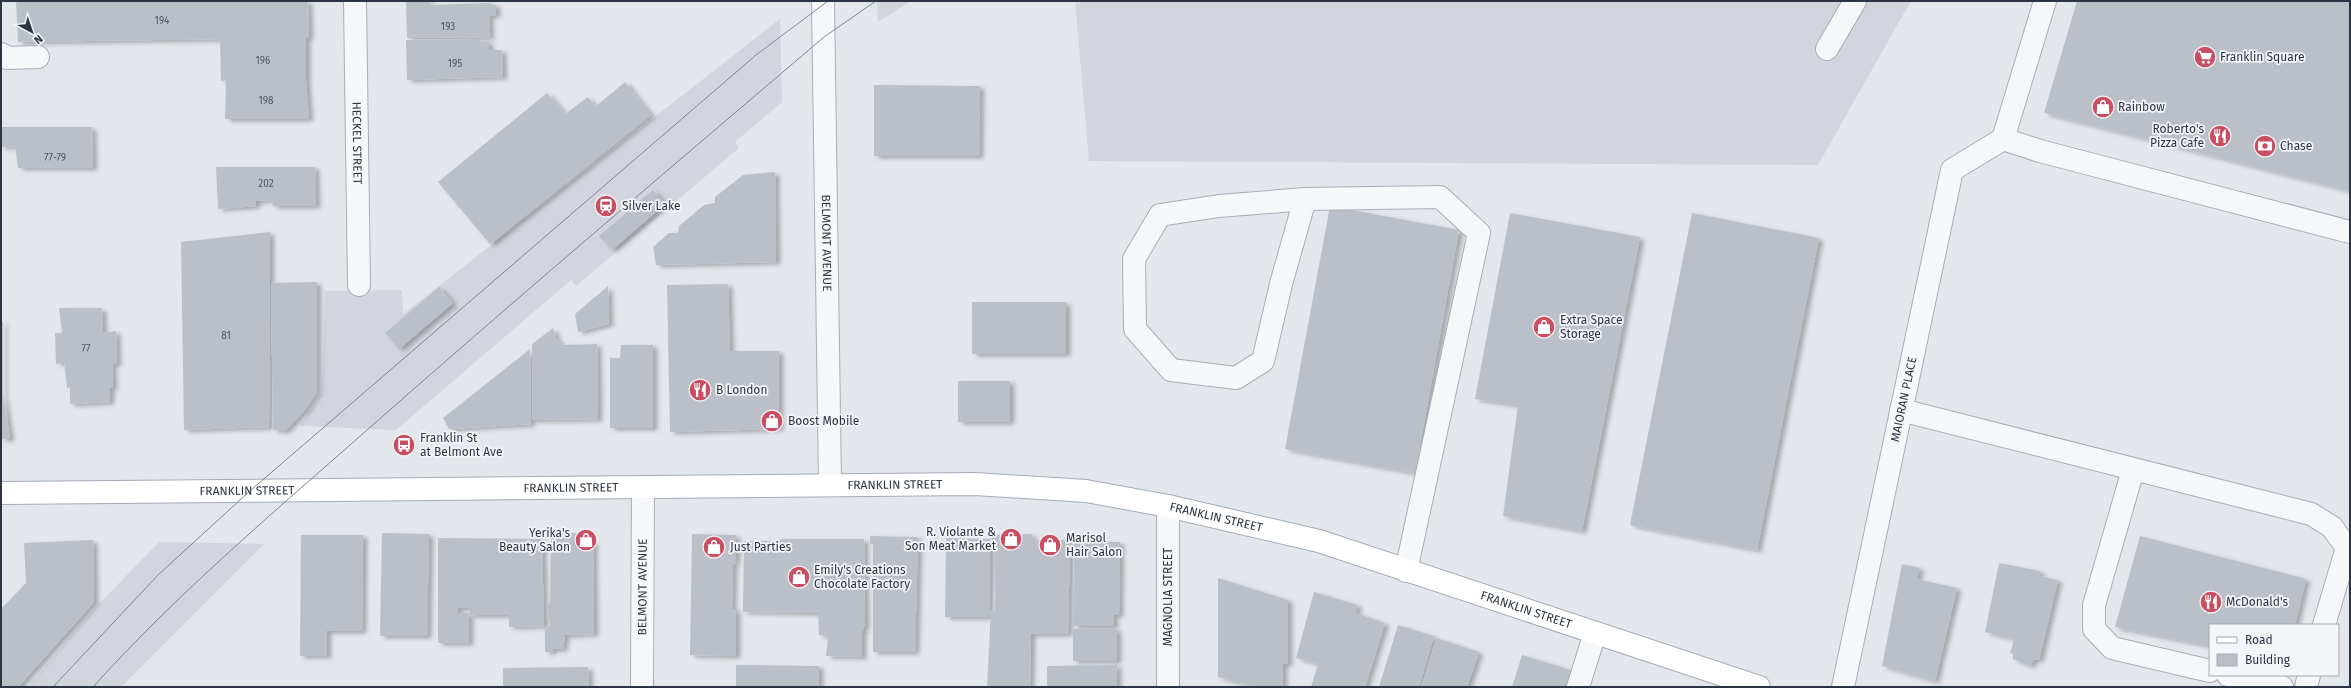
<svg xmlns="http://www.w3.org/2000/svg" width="2351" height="688" font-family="'Fira Sans',sans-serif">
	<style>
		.built { fill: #d2d5dd }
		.building { fill: #bbc0c8; filter: url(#shadow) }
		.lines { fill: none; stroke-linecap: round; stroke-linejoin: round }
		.minor-casing { stroke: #a8adb5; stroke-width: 24 }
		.major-casing { stroke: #a3abb6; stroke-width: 24 }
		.minor { stroke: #f6f7f9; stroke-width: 22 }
		.major { stroke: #fff; stroke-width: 22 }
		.tram { stroke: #7d8694; stroke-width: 1 }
		.labels { text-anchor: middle; stroke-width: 3.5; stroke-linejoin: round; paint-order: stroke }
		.number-label { font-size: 10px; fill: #505764 }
		.poi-label { font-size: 12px; fill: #2c3443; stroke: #f3f5f8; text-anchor: start }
		.street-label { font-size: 12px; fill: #2c3443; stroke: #f3f5f8 }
	</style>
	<defs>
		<filter id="shadow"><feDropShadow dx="4.5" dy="2.5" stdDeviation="2" flood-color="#0004"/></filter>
	</defs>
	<rect width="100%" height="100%" fill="#e3e6eb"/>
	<g class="built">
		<path d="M877 1H911L878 22Z"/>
		<path d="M1075 1H1911L1818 165 1089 161Z"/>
		<path d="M780 19 782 102 735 142 739 148 576 286 571 280 396 430 300 426 322 393 325 291 402 290 403 314Z"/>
		<path d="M159 542 264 544 121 687H28L96 607Z"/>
	</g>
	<g class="building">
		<path d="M308 1 309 38H306V81L309 119H225L226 80 221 81 220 39 18 42 16 2Z"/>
		<path d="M406 1H430V5L488 3 496 5V15L489 16 490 37 407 38Z"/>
		<path d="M2077 1H2350V191L2044 113Z"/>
		<path d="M477 39 478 42 489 41V50H502L503 77 407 80 406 40Z"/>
		<path d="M625 82 651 115 490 244 438 182 547 93 565 114 588 97 595 107Z"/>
		<path d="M874 85 980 86 979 156H874Z"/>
		<path d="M1 127H92L93 168H18L15 146 1 147Z"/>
		<path d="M216 167H315L316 206H273L271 200 256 201V206L218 209Z"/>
		<path d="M775 172 776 262 656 265 653 247 669 233H678L679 226 704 205 715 203V197L743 175Z"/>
		<path d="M653 190 665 204 612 250 599 236Z"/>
		<path d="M1330 206 1459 230 1415 473 1285 449Z"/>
		<path d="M1510 213 1640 237 1582 531 1503 516 1518 405 1475 399Z"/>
		<path d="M1692 213 1819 238 1757 550 1630 525Z"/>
		<path d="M270 232 269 427 184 430 181 242Z"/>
		<path d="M317 282V392L305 410 285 431 273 430 271 283Z"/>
		<path d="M728 284 730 351H779V429L670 432 667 285Z"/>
		<path d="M608 286 609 324 578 332 575 314Z"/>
		<path d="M439 287 453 303 399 349 385 333Z"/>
		<rect x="972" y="302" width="94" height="52"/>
		<path d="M59 308H102L103 333 116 331 117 364H112L113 388H110V402L70 404V387L67 388 64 362 56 364 55 333H62Z"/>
		<path d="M1 322H3V394L10 439H1Z"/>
		<path d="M553 328 556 338 562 345 597 344 598 419 532 420V344Z"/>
		<path d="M621 345H653V428H610V358H620Z"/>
		<path d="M530 349 531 424 449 429 443 418Z"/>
		<rect x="958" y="381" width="52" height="41"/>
		<path d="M382 533 429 534 427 636H380Z"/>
		<path d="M551 533H584L593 543 594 634 565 635 563 649H553L552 652H545V630L550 625 547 604 550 603Z"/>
		<path d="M692 534 736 535V560L707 561H736L733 565 732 609H736V656L690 655Z"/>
		<path d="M1032 534V589L1033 540H1070L1068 634H1031L1030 687H987L991 610H995L994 542 988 535Z"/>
		<path d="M301 535H363L362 631H327V656H300Z"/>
		<path d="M870 536 918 537 915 652H873V544H870Z"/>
		<path d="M2140 536 2306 579 2295 625H2210V646L2115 627Z"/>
		<path d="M438 538 542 539 544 626 509 627V615H470L469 608H458V613H469V643H438Z"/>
		<path d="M946 538 990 539 989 617H945Z"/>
		<path d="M781 539H864L865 624 862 633V657L826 656 828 636 819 635 818 613 743 612 744 541H780Z"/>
		<path d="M93 540 94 602 18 687H1V609L26 583 24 543Z"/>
		<path d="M1074 541 1120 542 1119 615H1114V626H1073Z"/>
		<path d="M1999 563 2040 571V576L2058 580 2039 660 2034 659 2030 666 2013 659V653L2010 654 2014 639 1985 632Z"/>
		<path d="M1902 564 1920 568 1917 579 1957 588 1935 681 1882 666Z"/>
		<path d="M1218 578 1288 600V664H1283V687H1256L1218 677Z"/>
		<path d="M1314 592 1358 605 1350 632 1356 613 1385 623 1365 687H1311L1318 664 1296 658Z"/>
		<path d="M1398 625 1434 636 1419 687H1379Z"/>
		<rect x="1073" y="629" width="44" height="32"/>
		<path d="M1437 638 1479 652 1467 687H1421Z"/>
		<path d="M1522 655 1574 671 1569 687H1512Z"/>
		<path d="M736 665 819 666V687H736Z"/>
		<path d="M1117 665V687H1047V666Z"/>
		<path d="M588 667 589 687H503V668Z"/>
	</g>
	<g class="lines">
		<g class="minor-casing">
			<g id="minor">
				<path id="s1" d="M355 1 359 285"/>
				<path id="s2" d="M823 1 830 485"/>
				<path d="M1827 49 1855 1"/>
				<path d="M1 54 7 58 38 57"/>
				<path d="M2003 139 2040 151 2350 232"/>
				<path d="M2003 139 2045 1"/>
				<path d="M1305 199 1281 284 1263 361 1236 378 1171 370 1135 329 1134 259 1160 215 1219 206 1305 199 1440 197 1479 233 1406 571"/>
				<path d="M1901 410 2311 514 2332 527 2347 548 2324 625"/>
				<path d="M2133 470 2094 605V629L2112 648 2210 671"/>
				<path d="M2228 675 2282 687"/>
				<path id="s3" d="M642 687 643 487"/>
				<path d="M1168 687V506"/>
				<path d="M1578 687 1595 633"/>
				<path id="s4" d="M1843 687 1952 170 2003 139"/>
				<path d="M2306 687 2309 675"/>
			</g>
		</g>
		<g class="major-casing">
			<g id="major">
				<path id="s5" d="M1 493 975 484 1086 491 1168 506 1319 541 1759 687"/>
			</g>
		</g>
		<use href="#minor" class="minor"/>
		<use href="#major" class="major"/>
		<g class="tram">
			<path d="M53 687 158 575 251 490 756 55 828 1"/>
			<path d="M93 687C175 596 267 518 358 438 512 302 668 170 824 37L876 1"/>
		</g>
	</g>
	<defs>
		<g id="supermarket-disc" transform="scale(1.15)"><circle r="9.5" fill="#ca4e61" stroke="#f3f5f8"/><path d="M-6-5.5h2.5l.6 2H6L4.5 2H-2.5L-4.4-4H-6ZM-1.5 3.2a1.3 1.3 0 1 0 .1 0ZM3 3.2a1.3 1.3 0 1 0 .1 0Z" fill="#fff"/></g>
		<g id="shop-disc" transform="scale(1.15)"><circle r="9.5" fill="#ca4e61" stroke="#f3f5f8"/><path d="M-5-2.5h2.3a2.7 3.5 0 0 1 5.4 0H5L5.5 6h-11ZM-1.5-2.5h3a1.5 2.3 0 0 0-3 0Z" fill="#fff"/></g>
		<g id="restaurant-disc" transform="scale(1.15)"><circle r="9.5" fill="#ca4e61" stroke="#f3f5f8"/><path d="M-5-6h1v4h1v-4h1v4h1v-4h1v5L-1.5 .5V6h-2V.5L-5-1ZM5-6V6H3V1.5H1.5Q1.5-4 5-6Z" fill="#fff"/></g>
		<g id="bank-disc" transform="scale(1.15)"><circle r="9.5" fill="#ca4e61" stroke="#f3f5f8"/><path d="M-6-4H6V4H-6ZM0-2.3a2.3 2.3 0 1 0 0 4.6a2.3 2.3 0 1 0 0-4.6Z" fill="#fff"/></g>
		<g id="station-disc" transform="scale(1.15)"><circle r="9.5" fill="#ca4e61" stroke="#f3f5f8"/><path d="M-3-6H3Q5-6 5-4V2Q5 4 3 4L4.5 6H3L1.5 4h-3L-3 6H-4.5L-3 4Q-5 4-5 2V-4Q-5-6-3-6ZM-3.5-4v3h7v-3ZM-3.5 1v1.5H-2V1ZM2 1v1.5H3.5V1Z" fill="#fff"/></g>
		<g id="bus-disc" transform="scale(1.15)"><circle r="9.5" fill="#ca4e61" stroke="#f3f5f8"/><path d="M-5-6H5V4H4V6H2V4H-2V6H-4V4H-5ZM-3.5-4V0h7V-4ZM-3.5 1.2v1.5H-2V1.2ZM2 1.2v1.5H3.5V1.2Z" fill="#fff"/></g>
	</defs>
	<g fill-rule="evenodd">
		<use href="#supermarket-disc" x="2205" y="57"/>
		<use href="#shop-disc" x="2103" y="107"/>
		<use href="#restaurant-disc" x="2220" y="136"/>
		<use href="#bank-disc" x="2265" y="146"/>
		<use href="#station-disc" x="606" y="206"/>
		<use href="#shop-disc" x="1544" y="327"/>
		<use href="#restaurant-disc" x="700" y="390"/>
		<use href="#shop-disc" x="772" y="421"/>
		<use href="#bus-disc" x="404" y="445"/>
		<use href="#shop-disc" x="1011" y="539"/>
		<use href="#shop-disc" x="586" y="540"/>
		<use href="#shop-disc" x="1050" y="545"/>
		<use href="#shop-disc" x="714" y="547"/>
		<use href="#shop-disc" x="799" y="577"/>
		<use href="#restaurant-disc" x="2211" y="602"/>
	</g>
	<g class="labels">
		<g class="number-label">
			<text x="162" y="24">194</text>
			<text x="448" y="30">193</text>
			<text x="263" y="64">196</text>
			<text x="455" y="67">195</text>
			<text x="266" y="104">198</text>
			<text x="55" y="161">77-79</text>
			<text x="266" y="187">202</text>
			<text x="226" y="339">81</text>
			<text x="86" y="352">77</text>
		</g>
		<g class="poi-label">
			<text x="2220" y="61">Franklin Square</text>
			<text x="2118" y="111">Rainbow</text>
			<text x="2204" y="133" text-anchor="end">Roberto's<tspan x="2204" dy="14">Pizza Cafe</tspan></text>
			<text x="2280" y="150">Chase</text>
			<text x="622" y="210">Silver Lake</text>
			<text x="1560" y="324">Extra Space<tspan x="1560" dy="14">Storage</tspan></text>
			<text x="716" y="394">B London</text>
			<text x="788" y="425">Boost Mobile</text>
			<text x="420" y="442">Franklin St<tspan x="420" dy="14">at Belmont Ave</tspan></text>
			<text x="996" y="536" text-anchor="end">R. Violante &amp;<tspan x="996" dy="14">Son Meat Market</tspan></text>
			<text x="570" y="537" text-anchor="end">Yerika's<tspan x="570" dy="14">Beauty Salon</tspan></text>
			<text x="1066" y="542">Marisol<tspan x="1066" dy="14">Hair Salon</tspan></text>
			<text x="730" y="551">Just Parties</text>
			<text x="814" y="574">Emily's Creations<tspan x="814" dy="14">Chocolate Factory</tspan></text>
			<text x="2226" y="606">McDonald's</text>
		</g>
		<g class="street-label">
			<text dy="4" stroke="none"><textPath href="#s1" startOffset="142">HECKEL STREET</textPath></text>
			<text dy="4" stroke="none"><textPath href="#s2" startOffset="242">BELMONT AVENUE</textPath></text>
			<text dy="4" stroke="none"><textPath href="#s4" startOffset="294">MAIORAN PLACE</textPath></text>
			<text dy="4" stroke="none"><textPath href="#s5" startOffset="894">FRANKLIN STREET</textPath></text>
			<text dy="4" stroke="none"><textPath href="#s5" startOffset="570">FRANKLIN STREET</textPath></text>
			<text dy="4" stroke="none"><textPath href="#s5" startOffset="246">FRANKLIN STREET</textPath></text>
			<text dy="4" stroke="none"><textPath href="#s5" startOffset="1218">FRANKLIN STREET</textPath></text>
			<text dy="4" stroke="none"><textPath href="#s3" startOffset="100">BELMONT AVENUE</textPath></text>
			<text transform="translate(1168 597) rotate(-90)" y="4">MAGNOLIA STREET</text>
			<text dy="4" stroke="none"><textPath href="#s5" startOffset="1542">FRANKLIN STREET</textPath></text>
		</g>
	</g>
	<rect width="2351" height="688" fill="none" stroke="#2c3443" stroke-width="4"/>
	<rect x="2209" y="624" width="130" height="52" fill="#f3f5f8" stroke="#a3a8b0"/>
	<rect x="2217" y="637" width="20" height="6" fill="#ffffff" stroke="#a3a8b0"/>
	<text x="2245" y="644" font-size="12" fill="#2c3443">Road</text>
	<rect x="2217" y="654" width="20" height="12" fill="#bbc0c8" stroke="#a3a8b0"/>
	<text x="2245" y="664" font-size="12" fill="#2c3443">Building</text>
	<g transform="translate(32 32) rotate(140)" stroke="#f3f5f8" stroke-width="3" paint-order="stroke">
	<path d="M0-3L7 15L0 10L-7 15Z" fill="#2c3443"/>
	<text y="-6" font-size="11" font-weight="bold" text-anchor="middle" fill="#2c3443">N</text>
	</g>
</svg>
